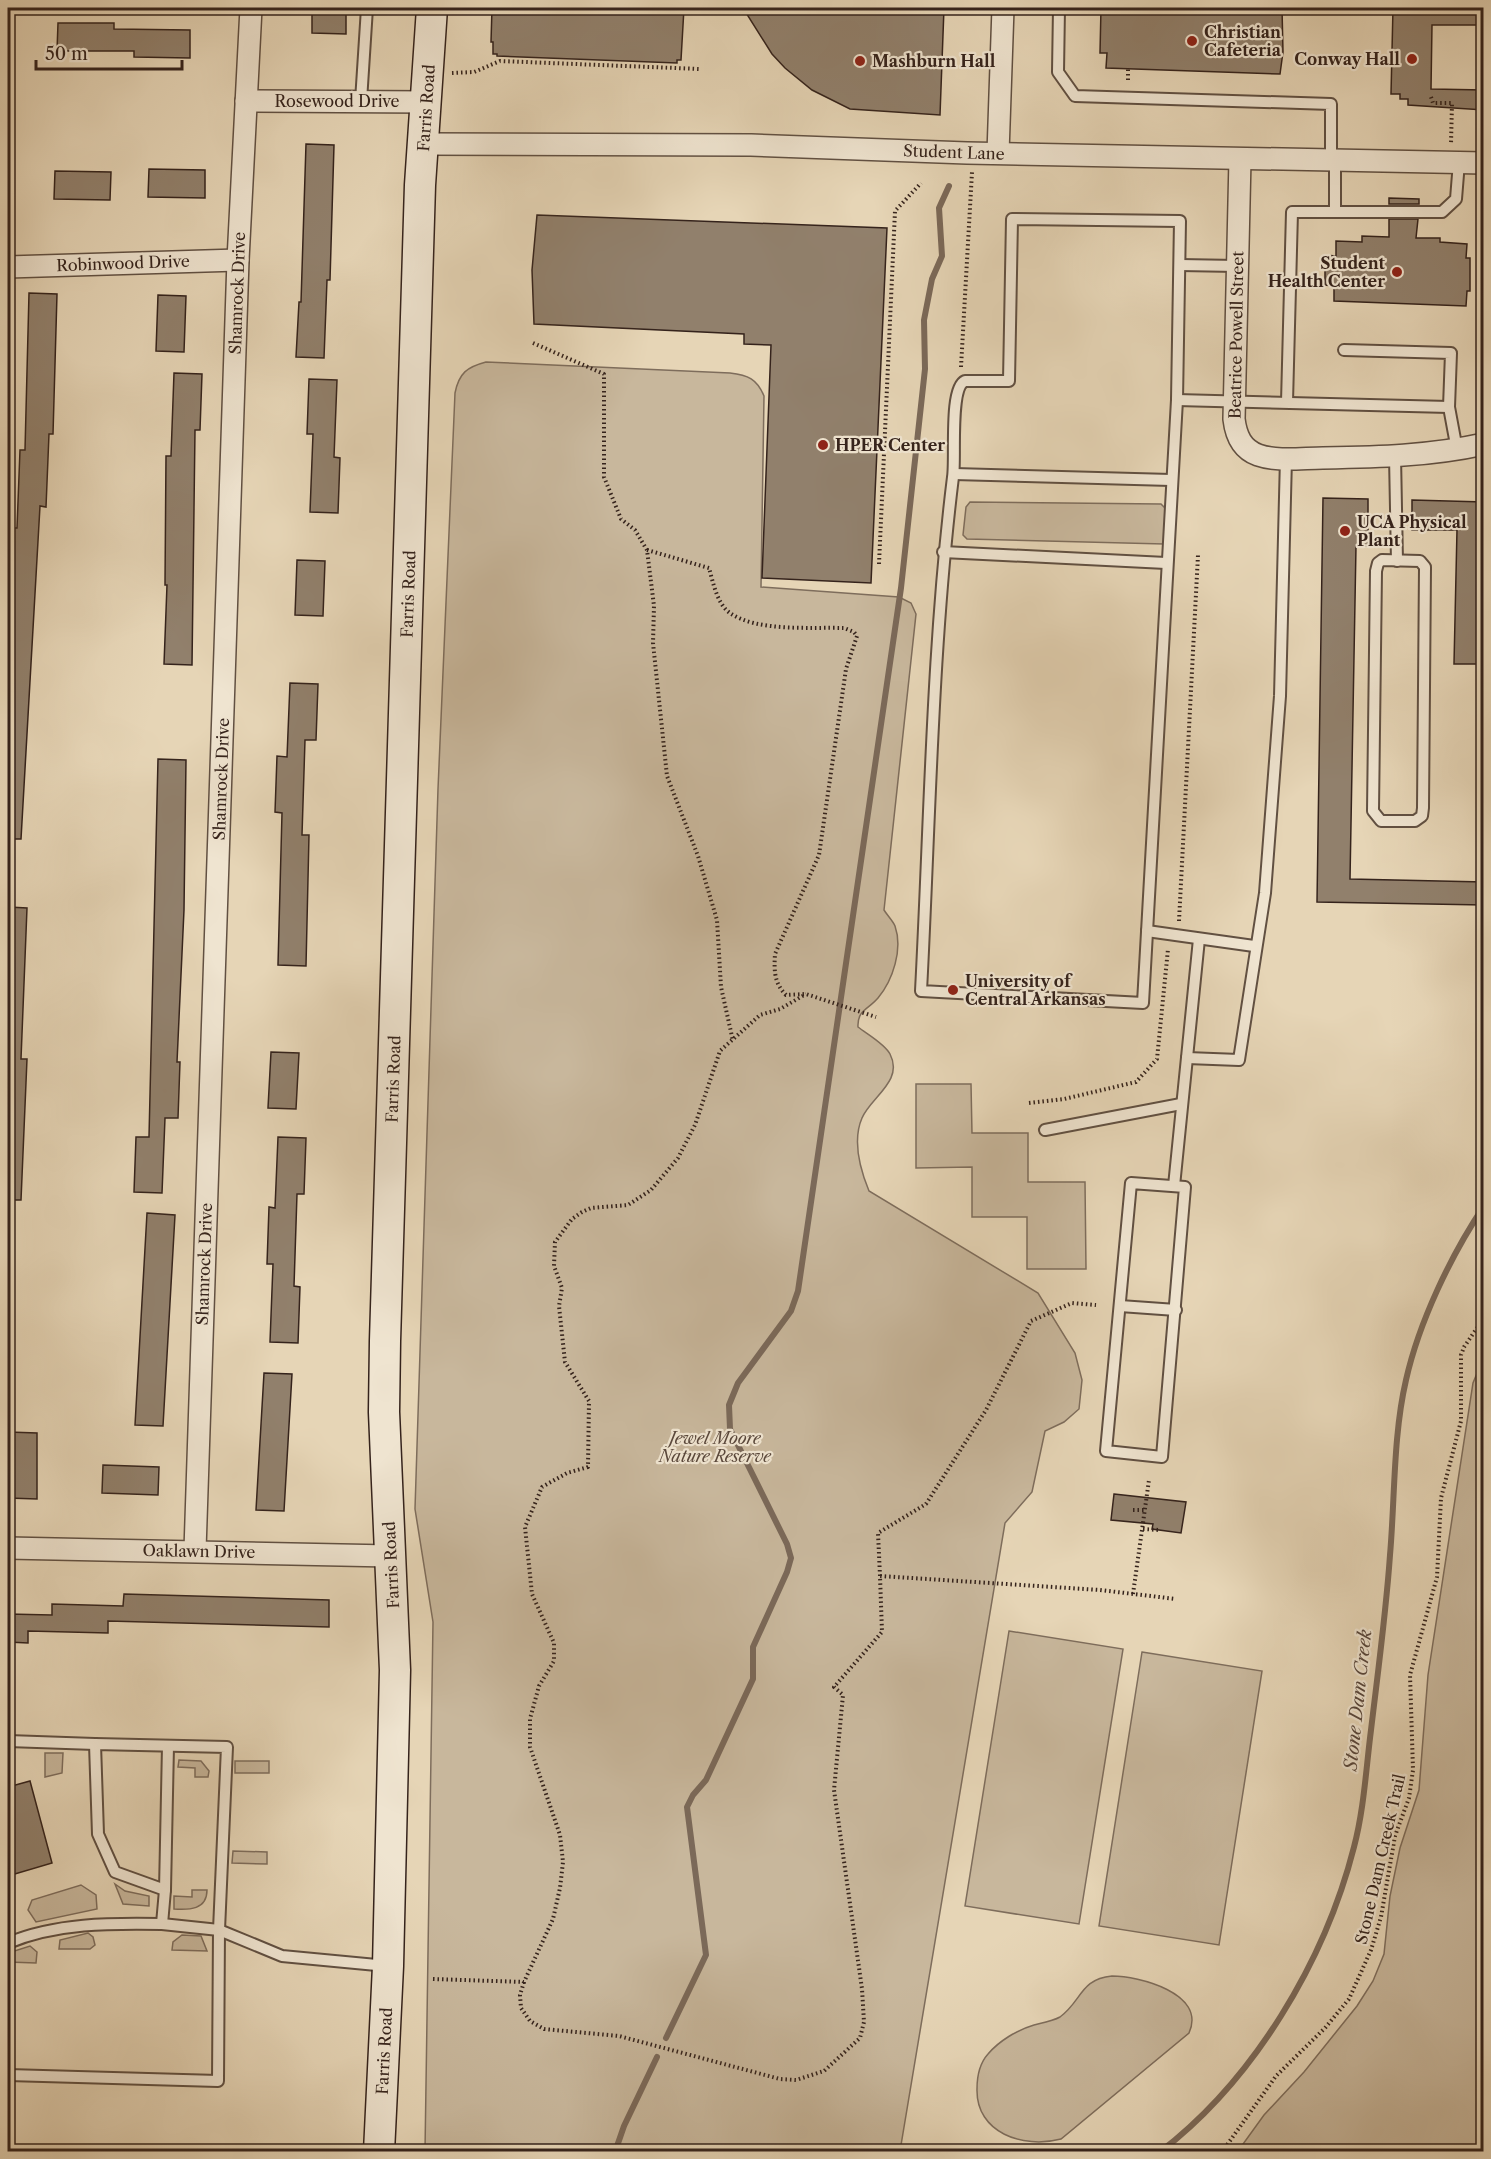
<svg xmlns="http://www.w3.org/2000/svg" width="1491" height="2159" font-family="'Libre Caslon Text',serif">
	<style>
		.green { fill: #c8b79c; stroke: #7e6d5c; stroke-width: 1.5 }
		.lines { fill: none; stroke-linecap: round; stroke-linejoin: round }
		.stream { stroke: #7b6959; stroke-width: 6 }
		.building { fill: #91806c; stroke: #35231c; stroke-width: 1.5 }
		.lane-casing { stroke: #615042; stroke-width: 14 }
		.street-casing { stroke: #615042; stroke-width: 24 }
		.secondary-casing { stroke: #35231c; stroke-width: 33 }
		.path { stroke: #35231c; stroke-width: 4; stroke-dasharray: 1.5 3; stroke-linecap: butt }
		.lane { stroke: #efe4d0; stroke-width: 10 }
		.street { stroke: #efe4d0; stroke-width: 21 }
		.secondary { stroke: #efe4d0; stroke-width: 30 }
		.poi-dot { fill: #8f2418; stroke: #efe4d0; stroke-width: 2 }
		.labels { text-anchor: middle; stroke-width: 4.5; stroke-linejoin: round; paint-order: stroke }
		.poi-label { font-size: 16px; font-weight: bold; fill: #35231c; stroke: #efe4d0; text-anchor: start }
		.street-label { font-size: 16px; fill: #35231c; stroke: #efe4d0 }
		.park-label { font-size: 16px; font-style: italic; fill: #5a483c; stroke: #efe4d0 }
		.water-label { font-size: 18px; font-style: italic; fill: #58463b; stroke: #efe4d0 }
	</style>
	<rect width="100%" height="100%" fill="#e6d5b6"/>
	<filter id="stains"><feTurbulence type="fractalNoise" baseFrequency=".00333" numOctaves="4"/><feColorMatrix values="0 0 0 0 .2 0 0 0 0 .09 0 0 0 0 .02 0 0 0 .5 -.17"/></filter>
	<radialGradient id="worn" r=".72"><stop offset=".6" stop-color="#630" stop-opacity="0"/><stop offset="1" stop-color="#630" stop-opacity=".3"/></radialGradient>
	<g class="green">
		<path d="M486 362 730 373C748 375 757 379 764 396L761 587 899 597 911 603 916 614 884 910C887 915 893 921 895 926 903 949 893 980 878 998 869 1009 857 1010 858 1027 867 1034 885 1044 890 1054 904 1081 871 1097 862 1118 852 1141 860 1169 869 1191L1038 1293 1075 1353 1082 1380 1079 1409 1064 1422 1045 1431 1032 1492 1005 1523 900 2151H425L433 1622 415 1509 438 789 455 393C459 373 467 367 486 362Z"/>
		<path d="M970 502 1161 504 1166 509 1164 544 967 539 963 535 966 507Z"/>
		<path d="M916 1084H971L972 1133H1028V1182H1085L1086 1269H1027V1217H972V1167L916 1168Z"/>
		<path d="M1483 1368 1484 1903 1477 1919 1484 1936 1483 2151H1238L1264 2115 1304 2072 1357 2006 1373 1981 1384 1954 1390 1896 1400 1848 1419 1790 1428 1675 1473 1383 1478 1371Z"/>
		<path d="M1009 1631 1123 1649 1079 1924 965 1906Z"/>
		<path d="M1142 1652 1262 1671 1219 1945 1099 1926Z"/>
		<path d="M45 1753H63L62 1773 45 1777Z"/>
		<path d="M179 1760 201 1761 209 1771 208 1777H195V1768L178 1767Z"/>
		<rect x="235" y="1761" width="34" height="12"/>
		<path d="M233 1851 267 1852V1864L232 1863Z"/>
		<path d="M115 1884 125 1891 149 1896V1906L123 1904Z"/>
		<path d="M81 1885 96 1895 97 1909 36 1922 28 1910 32 1900Z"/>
		<path d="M192 1890H207C207 1910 189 1910 174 1909V1896L192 1897Z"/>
		<path d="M88 1933 93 1937 95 1945 90 1949H59L60 1940Z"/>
		<path d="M182 1935 201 1936 207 1951 172 1950 173 1942Z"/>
		<path d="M30 1946 37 1952 36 1963 8 1962V1953Z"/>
		<path d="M1112 1976C1138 1976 1207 1993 1189 2033L1061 2139C1023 2149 976 2133 977 2089 977 2076 979 2064 988 2054 999 2041 1017 2030 1034 2025 1042 2023 1053 2021 1060 2017 1082 2001 1080 1979 1112 1976Z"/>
	</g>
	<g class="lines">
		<g class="stream">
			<path d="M666 2038 706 1955 687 1807 693 1795 706 1780 753 1679V1647L787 1572 791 1558 787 1544 730 1429 729 1405 738 1383 791 1311 798 1291 901 588 925 369 924 320 932 279 942 256 939 208 949 186"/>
			<path d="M615 2152 624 2126 657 2057"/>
			<path d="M1160 2152C1254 2080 1325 1961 1354 1847 1364 1809 1366 1769 1371 1730 1378 1671 1386 1613 1390 1555 1395 1498 1393 1436 1406 1380 1419 1322 1451 1255 1484 1206"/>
		</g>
	</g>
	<g class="building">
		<path d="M312 8H346V34L312 33Z"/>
		<path d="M492 8H608L631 10V8H684L681 60H677V63L497 56V54H493V42H491Z"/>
		<path d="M743 8H944L940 115 850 109 812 90 785 68 772 54Z"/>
		<path d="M1101 8H1282L1283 52 1280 74 1106 68 1107 53H1100Z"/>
		<path d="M1393 8H1484V25H1432L1431 89 1484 90V110L1408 105V99H1400V94H1391Z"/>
		<path d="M58 23H114V29L190 30V58L134 57V51H57Z"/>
		<path d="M306 144 334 145 330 280H327L324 358 296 357 299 302H301Z"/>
		<path d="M149 169 205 170V198L148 197Z"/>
		<path d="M55 171 111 172 110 200 54 199Z"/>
		<path d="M1389 198 1419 199V204H1389Z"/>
		<path d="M537 215 887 228 871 583 762 578 771 345 744 344V334L534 324 532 270Z"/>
		<path d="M1389 219H1418L1416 238H1440V242L1467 244 1466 258H1470V291H1467L1466 306 1334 301V286L1325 285V255L1336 256V241L1362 242V236L1389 237Z"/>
		<path d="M29 293 57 294 53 434H49L46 507 40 506 21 839H8V605L11 528H17L20 450H25Z"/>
		<path d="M158 295 186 296 184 352 156 351Z"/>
		<path d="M174 373 202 374 200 430H195L192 665 164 664 167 585H165L166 456H171Z"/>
		<path d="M309 379 337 380 334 457 340 458 338 513 310 512 313 434H307Z"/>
		<path d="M1323 498 1368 499V546H1356L1350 879 1484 882V905L1317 902Z"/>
		<path d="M1412 500 1484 502V664H1454L1457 530H1412Z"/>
		<path d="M297 560 325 561 323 616 295 615Z"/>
		<path d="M290 683 318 684 316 740H305L302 835H309L306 966 278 965 282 813 275 812 277 756 287 757Z"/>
		<path d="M158 759 186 760 184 910 177 1062H180L178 1118H165L162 1193 134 1192 136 1137H149Z"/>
		<path d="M8 907 27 908 21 1059H27L21 1200H8Z"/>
		<path d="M271 1052 299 1053 296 1109 268 1108Z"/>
		<path d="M278 1137 306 1138 304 1194H297L294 1286 300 1287 298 1343 270 1342 273 1264H267L269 1207 275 1208Z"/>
		<path d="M147 1213 175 1215 163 1426 135 1425Z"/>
		<path d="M264 1373 292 1374 284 1511 256 1510Z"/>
		<path d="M8 1432 37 1433V1499L8 1498Z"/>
		<path d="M103 1465 159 1467 158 1495 102 1493Z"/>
		<path d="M1114 1494 1186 1502 1181 1533 1152 1529 1153 1524 1111 1520Z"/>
		<path d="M124 1594 329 1600V1627L108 1621V1633L28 1631V1643L8 1642V1614L52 1615V1604L123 1606Z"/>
		<path d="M30 1781 52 1863 8 1876V1787Z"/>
	</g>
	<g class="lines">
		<g class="lane-casing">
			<g id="lane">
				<path d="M1059 8 1058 72 1075 96 1331 104V161"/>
				<path d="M361 101 367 8"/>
				<path d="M1335 161V211"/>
				<path d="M1012 219 1180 221 1177 400 1143 1003 921 991C930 820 932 647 953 477 956 459 949 388 965 381H1009Z"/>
				<path d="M1180 265 1237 266"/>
				<path d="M1344 350 1451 353 1449 407 1457 450"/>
				<path d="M1177 400 1449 407"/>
				<path d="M1287 402 1292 212H1442L1456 199 1459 162"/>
				<path d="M1395 456 1397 561"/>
				<path d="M954 474 1171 480"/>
				<path d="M943 552 1166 563"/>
				<path d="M1382 560 1420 561 1425 567 1423 808 1422 816 1415 821H1381L1373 811 1376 571 1378 563Z"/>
				<path d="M1147 931 1254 946"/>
				<path d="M1187 1058 1239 1060 1265 893 1280 696 1286 458"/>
				<path d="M1045 1130 1181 1104"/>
				<path d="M1131 1183 1185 1187 1162 1457 1106 1451Z"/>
				<path d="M1174 1186 1199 939"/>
				<path d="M1120 1306 1176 1310"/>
				<path d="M8 1741 95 1744"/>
				<path d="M165 1890 168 1746"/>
				<path d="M162 1924 219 1930 282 1956 387 1966"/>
				<path d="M8 1943C56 1923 110 1923 162 1924L165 1890 115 1872 98 1834 95 1744 227 1747 219 1930 218 2081 8 2075"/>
			</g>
		</g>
		<g class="street-casing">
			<g id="street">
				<path d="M246 101 428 102"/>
				<path d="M424 144 751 145 967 153 1484 163"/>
				<path d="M998 153 1003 8"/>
				<path d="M1240 159 1234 419C1236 436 1242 449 1258 455 1278 462 1303 458 1323 458 1377 457 1430 456 1484 444"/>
				<path d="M8 267 238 260"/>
				<path d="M8 1548 390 1556"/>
				<path d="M195 1550 238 260 251 8"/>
			</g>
		</g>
		<g class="secondary-casing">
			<path id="secondary" d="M379 2152 388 1966 395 1670 384 1412 385 1341 420 185 432 8"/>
		</g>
		<g class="path">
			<path d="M452 73 474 72 500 61 700 69"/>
			<path d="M1128 80V69"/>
			<path d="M1431 97 1433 103H1452L1451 144"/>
			<path d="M533 343 604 374V477L621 519 635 530 647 550 654 606 653 643 667 776 698 856 717 920 721 987 733 1041"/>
			<path d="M961 367 972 172"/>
			<path d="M647 550 709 568C713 582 717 604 730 613 757 632 811 627 844 628L854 632 857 636 846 669 819 855 775 954C774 970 774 983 786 995L806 994 876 1017"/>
			<path d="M879 564 895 211 921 183"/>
			<path d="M1179 921 1198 555"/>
			<path d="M1029 1103 1064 1099 1136 1082 1157 1059 1168 949"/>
			<path d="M1133 1510H1145"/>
			<path d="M1143 1529 1159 1530"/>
			<path d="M880 1576 878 1533 926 1504 986 1410 1031 1321 1072 1303 1096 1305"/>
			<path d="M1133 1594 1149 1480"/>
			<path d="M433 1979 524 1982 553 1919 560 1888 563 1862 560 1835 530 1747V1719L539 1686 554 1661V1643L532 1594 525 1527 542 1487 567 1473 588 1467 589 1401 565 1362 559 1306 562 1288 554 1266 555 1242 572 1219 582 1212 591 1208 628 1205 651 1190 678 1158 695 1125 720 1051 760 1015 780 1009 806 994"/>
			<path d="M524 1982 520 1995 521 2008 530 2021 544 2029 619 2036 780 2079 796 2080 824 2071 860 2038 864 2022 862 1989 834 1790 843 1695 834 1687 882 1632 880 1576 1100 1590 1176 1599"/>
			<path d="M1222 2152 1276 2076 1325 2028 1349 1999 1371 1950 1381 1917 1395 1836 1409 1798 1413 1770 1410 1675 1437 1577 1441 1498 1461 1421V1355L1464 1347 1484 1318"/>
		</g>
		<use href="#lane" class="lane"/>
		<use href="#street" class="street"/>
		<use href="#secondary" class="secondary"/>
	</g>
	<g class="poi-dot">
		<circle cx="1192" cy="41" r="6"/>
		<circle cx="1412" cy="59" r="6"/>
		<circle cx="860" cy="61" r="6"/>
		<circle cx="1397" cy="272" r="6"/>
		<circle cx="823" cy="445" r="6"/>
		<circle cx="1345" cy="531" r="6"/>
		<circle cx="953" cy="990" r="6"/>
	</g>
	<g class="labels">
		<g class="poi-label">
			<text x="1204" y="38">Christian<tspan x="1204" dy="18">Cafeteria</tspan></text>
			<text x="1400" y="65" text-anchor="end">Conway Hall</text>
			<text x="872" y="67">Mashburn Hall</text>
			<text x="1385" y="269" text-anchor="end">Student<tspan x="1385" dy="18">Health Center</tspan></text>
			<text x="835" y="451">HPER Center</text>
			<text x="1357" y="528">UCA Physical<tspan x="1357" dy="18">Plant</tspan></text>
			<text x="965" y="987">University of<tspan x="965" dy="18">Central Arkansas</tspan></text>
		</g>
		<g class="street-label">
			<text x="337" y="107">Rosewood Drive</text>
			<text transform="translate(426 108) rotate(-86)" y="6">Farris Road</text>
			<text transform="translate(954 152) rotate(2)" y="6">Student Lane</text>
			<text transform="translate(123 263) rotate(-2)" y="6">Robinwood Drive</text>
			<text transform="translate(237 293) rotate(-88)" y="6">Shamrock Drive</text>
			<text transform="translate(1236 335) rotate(-89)" y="6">Beatrice Powell Street</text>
			<text transform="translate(408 594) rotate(-88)" y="6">Farris Road</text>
			<text transform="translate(221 779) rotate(-88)" y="6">Shamrock Drive</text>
			<text transform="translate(393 1079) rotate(-88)" y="6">Farris Road</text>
			<text transform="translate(204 1264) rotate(-88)" y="6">Shamrock Drive</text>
			<text transform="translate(199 1551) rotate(1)" y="6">Oaklawn Drive</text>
			<text transform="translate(391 1565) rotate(-93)" y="6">Farris Road</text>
			<text transform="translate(1380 1859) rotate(-77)" y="6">Stone Dam Creek Trail</text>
			<text transform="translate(384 2051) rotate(-87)" y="6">Farris Road</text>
		</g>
		<g class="park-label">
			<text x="715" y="1444">Jewel Moore<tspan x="715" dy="18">Nature Reserve</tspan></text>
		</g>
		<g class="water-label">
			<text transform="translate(1358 1700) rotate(-84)" y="6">Stone Dam Creek</text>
		</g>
	</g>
	<rect width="1491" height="2159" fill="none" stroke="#e6d5b6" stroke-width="30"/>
	<rect x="9" y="9" width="1473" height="2141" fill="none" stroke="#35231c" stroke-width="3"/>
	<rect x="15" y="15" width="1461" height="2129" fill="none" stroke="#35231c" stroke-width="1.5"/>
	<path d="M36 60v9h146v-9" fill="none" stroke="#35231c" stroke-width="3"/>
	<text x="45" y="60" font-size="18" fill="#35231c" stroke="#efe4d0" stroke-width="4.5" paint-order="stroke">50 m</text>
	<rect width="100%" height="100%" filter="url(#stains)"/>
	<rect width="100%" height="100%" fill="url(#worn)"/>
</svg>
